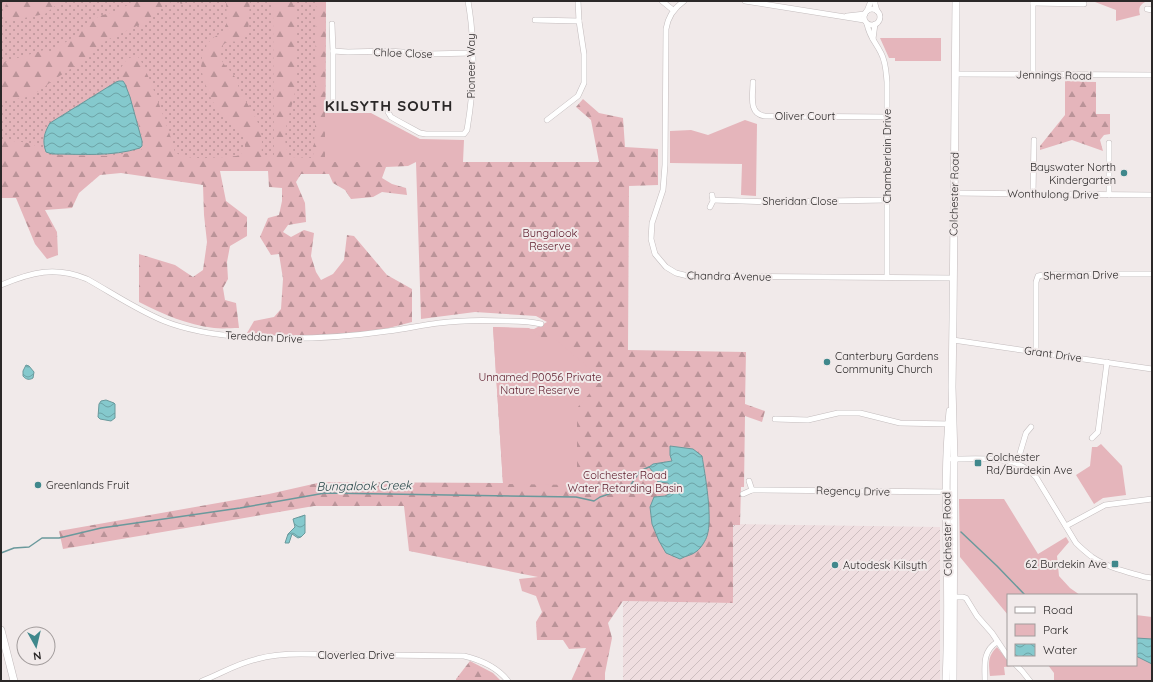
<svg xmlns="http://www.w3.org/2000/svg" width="1153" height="682" font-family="Quicksand,sans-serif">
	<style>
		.industrial { fill: url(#industrial-furrows) }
		.grass { fill: url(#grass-dots) }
		.forest { fill: url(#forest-firs) }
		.green { fill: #e5b5bb }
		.water { fill: url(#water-waves); stroke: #6a999c }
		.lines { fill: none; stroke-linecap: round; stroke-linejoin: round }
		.stream { stroke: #6a999c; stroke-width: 1.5 }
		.minor-casing { stroke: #c3bcbd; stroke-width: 6 }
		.secondary-casing { stroke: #c3bcbd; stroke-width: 8 }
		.minor { stroke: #fff; stroke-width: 5 }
		.secondary { stroke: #fff; stroke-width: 7 }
		.poi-dot { fill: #40888c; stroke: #f1eaea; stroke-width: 1.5 }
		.labels { text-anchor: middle; stroke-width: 4; stroke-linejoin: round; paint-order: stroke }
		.street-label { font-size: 11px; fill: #2b2828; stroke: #f1eaea }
		.poi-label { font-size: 11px; fill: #2b2828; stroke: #f1eaea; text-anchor: start }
		.park-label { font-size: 11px; fill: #5b1828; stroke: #f1eaea }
		.water-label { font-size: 12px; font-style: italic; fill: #1a3c3e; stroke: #f1eaea }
		.district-label { font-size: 15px; font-weight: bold; letter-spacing: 1px; fill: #2b2828; stroke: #f1eaea }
	</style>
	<defs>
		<pattern id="industrial-furrows" width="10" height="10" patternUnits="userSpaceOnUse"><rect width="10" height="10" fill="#efdee0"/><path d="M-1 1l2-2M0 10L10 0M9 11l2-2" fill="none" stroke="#cdbec0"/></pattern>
		<pattern id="grass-dots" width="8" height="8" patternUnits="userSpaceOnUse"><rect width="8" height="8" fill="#e5b5bb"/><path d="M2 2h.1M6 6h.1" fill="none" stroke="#ba9398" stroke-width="1.8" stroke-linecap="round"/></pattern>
		<pattern id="forest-firs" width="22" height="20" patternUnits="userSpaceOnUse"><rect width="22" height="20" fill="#e5b5bb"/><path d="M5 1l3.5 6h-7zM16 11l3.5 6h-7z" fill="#ba9398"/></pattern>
		<pattern id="water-waves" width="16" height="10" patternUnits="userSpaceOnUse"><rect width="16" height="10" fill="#85c9cd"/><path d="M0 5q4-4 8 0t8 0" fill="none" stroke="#6da3a6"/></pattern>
	</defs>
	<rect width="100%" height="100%" fill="#f1eaea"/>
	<path class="industrial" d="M733 524 940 527V681H623V601L733 603Z"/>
	<path class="grass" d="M1 1H326L325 162H1Z"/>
	<g class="forest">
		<path d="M7 1H61L45 14 8 21 4 18Z"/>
		<path d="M132 1H188L181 4 178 1H174L164 5 156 13 143 23 107 40 84 60 55 79 36 93 27 97 12 100 1 99V63L44 50 49 53 69 40 99 16 114 12 128 5Z"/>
		<path d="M226 1H250L248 33 240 42C232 41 222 40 221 51 219 65 229 67 235 77 238 81 238 87 240 91 247 105 258 117 261 133 263 140 261 150 262 157H274L273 1H294C298 29 297 57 296 85 294 109 277 134 290 157L313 158 315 127 316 1H326L325 162H599L591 120 576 107 583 99 599 113 623 118 625 147 658 149V185L629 186 628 350 746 352 745 404 765 411 762 422 745 416 744 487H741L740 525H733V603L623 601 608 623 612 638 605 673V681H571L586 648 569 649 563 640H537L536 622 542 612 536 596 522 591 519 579 538 577 409 551 404 506H314L63 549 59 531 269 494 322 482 503 483 493 327 534 329 547 322 536 316 475 312 421 319 416 162 408 166 386 167 382 178 392 184 406 188 407 195 382 192 373 197 351 199 345 190 333 183 329 174H301L296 182 305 203 306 222 288 225 283 232 291 237 304 230 314 233 311 256 316 272 321 280 333 274 344 260 347 235 354 236 387 275 412 289V322L381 330 338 336H265L247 333 254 321 274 317 281 309 283 279 279 254 271 255 260 237 268 218 279 215 282 201V188L269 187 268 171H220L226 201 247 217V236L230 246 227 262 228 279 223 288 225 300 236 303 239 328C231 328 222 329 214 328 187 325 163 314 139 302V254L175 265 193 277 203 270 207 242 204 215 203 185 121 173 100 175 79 193 72 208 45 210 57 232 58 255 47 259 35 244 16 198H1V141C8 140 28 142 34 145 40 148 43 153 50 155L107 156 138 152 142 149 144 143 126 82 121 79C118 71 124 59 132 57 134 56 136 55 138 57 145 62 173 140 175 152 188 162 219 157 236 156L240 155 245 148C246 127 233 128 222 115 214 106 206 89 203 77 200 66 201 50 209 42 214 35 223 35 226 25 228 18 226 9 226 1Z"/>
		<path d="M1065 81 1096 82V114H1110V134L1104 135 1100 140 1103 151 1072 140 1040 150V146L1065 115Z"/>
		<path d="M470 661 493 673 501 681H456V679Z"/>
	</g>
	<g class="green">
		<path d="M1094 1H1147C1140 4 1138 8 1140 15L1116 21V10L1095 2Z"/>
		<path d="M880 38H941V61H895V58H889Z"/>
		<path d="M325 113H371L420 139 464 140 463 162H325Z"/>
		<path d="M745 120 757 124 756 196 741 195 742 164 670 163V131L691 130 708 135Z"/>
		<path d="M493 327 529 328 544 339H555L602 379 577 408V485L503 484Z"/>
		<path d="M1101 444 1122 466 1126 495 1103 498 1094 504 1076 475 1090 466 1092 447H1097Z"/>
		<path d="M959 499H1004L1038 554 1066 537 1069 542 1057 556 1059 576 1070 588 1080 595H1008V615L960 557Z"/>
		<path d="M1136 615 1152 617V681H1054V673L1048 665H1136Z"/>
		<path d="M997 647 1008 661V665L1012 666 1004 667 1005 675 990 676C989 663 987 657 997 647Z"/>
	</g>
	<g class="water">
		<path d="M119 81H123L125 84 130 97 142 141V146L140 148C112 157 81 154 52 154L46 152C42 141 44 133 50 123L116 82Z"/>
		<path d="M26 365 29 366 34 372 33 378C30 380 26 380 23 376V371Z"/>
		<path d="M106 400 114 403 115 404V418L111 421 100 419 98 417 99 404 101 401Z"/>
		<path d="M670 446 693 449 702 456C705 474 713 519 707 536 706 540 701 548 697 551 693 555 685 556 680 559L666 553 659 541 652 524 650 507 654 497 665 496 671 493V489L668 483 658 482 653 472 649 467 653 464 672 461 670 455Z"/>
		<path d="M305 515V533L301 537 298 538 292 534 289 543H285L288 534 295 527 293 519Z"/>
		<path d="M1136 638 1152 639V664L1136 656Z"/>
	</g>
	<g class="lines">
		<g class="stream">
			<path d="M961 532 997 566 1025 595"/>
			<path d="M1 553 14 548 29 547 42 538H59L101 528 240 508 325 493 576 497 594 501 600 497 609 494 616 489 630 486 640 471 649 467"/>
		</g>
		<g class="minor-casing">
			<g id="minor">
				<path d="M662 1 673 10"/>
				<path d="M684 1C674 8 668 16 666 29L665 165 663 190 652 223 651 239 655 254 666 267 676 273 688 276 953 278"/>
				<path d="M745 1 864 20"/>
				<path d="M875 1V4L877 11"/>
				<path d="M1033 3 1084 4"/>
				<path d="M1147 9 1152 10"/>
				<circle cx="872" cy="17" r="8"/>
				<path d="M867 11 871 1"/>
				<path d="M847 16 865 14"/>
				<path d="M535 20 579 21"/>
				<path d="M332 24 333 51V100"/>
				<path d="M867 24C870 38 875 41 881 53 886 62 886 72 887 82V277"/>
				<path d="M873 39 875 24"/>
				<path d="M333 51 348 52 389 51 428 54 473 53"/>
				<path d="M956 74 1152 75"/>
				<path d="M1033 74V1"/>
				<path d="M753 82C753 95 748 114 765 116L887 117"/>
				<path d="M388 112 391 117 398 121 420 133 426 134H464L467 130C472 100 475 69 472 38 472 26 470 13 468 1"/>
				<path d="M547 120 578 96 584 83V54L579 21 578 1"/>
				<path d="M954 193 1152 195"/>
				<path d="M1033 194 1034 140"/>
				<path d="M1109 195V143"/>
				<path d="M713 200 768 202 887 200"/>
				<path d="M710 207 713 201 712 195"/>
				<path d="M1 285C32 272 55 266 87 279 112 293 137 310 164 321 189 331 217 335 244 337 292 340 340 338 388 331 405 329 422 325 439 323 461 320 483 320 506 321 518 321 529 321 541 324"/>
				<path d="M953 340 1152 369"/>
				<path d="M1036 352V282L1038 276 1048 274H1152"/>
				<path d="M775 419 808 420 838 413H860L900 423 950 424"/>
				<path d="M1092 438 1098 432 1107 362"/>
				<path d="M952 459C969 459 1005 457 1018 464 1025 467 1031 472 1036 477L1076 543C1081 548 1087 553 1092 557 1108 568 1128 572 1145 577L1152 578"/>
				<path d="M1017 463 1026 433 1031 427"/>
				<path d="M749 481 752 490"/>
				<path d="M743 494 752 490H760L949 492"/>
				<path d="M1066 526 1105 505 1152 499"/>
				<path d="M951 597H963L966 598 977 616 992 633 1008 657"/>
				<path d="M1016 665 1022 671 1030 681"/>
				<path d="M202 681C220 674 238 663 257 659 271 655 286 654 301 654L464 656C481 660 497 667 508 681"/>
				<path d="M985 681C985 665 982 652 997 642"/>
			</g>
		</g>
		<g class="secondary-casing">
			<g id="secondary">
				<path d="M1 630 14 681"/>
				<path d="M946 681C948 638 948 595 947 552 946 505 945 458 950 411"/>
				<path d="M953 681 954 459 952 387 953 319 956 1"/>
			</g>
		</g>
		<use href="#minor" class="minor"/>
		<use href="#secondary" class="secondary"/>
	</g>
	<g class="poi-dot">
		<circle cx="1124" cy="173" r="4"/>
		<circle cx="827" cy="362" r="4"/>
		<rect x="974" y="459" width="8" height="8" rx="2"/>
		<circle cx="38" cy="485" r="4"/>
		<rect x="1111" y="560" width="8" height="8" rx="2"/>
		<circle cx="835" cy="565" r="4"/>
	</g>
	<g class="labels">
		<g class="street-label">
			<text transform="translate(403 53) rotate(2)" y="4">Chloe Close</text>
			<text transform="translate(471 66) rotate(-90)" y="4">Pioneer Way</text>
			<text transform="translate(1054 75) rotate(1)" y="4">Jennings Road</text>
			<text x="805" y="120">Oliver Court</text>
			<text transform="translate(887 156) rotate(-90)" y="4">Chamberlain Drive</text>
			<text transform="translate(954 194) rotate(-89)" y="4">Colchester Road</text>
			<text transform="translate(1053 194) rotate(1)" y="4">Wonthulong Drive</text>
			<text x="800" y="205">Sheridan Close</text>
			<text transform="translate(1081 275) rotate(-1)" y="4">Sherman Drive</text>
			<text transform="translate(729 276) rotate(1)" y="4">Chandra Avenue</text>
			<text transform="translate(264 337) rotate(3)" y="4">Tereddan Drive</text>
			<text transform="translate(1053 354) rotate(8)" y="4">Grant Drive</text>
			<text transform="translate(853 491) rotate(1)" y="4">Regency Drive</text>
			<text transform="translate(947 534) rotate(-91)" y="4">Colchester Road</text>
			<text x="356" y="659">Cloverlea Drive</text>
		</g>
		<g class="poi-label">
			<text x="1116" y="171" text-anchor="end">Bayswater North<tspan x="1116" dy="13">Kindergarten</tspan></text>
			<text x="835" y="360">Canterbury Gardens<tspan x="835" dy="13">Community Church</tspan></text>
			<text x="986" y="461">Colchester<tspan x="986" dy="13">Rd/Burdekin Ave</tspan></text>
			<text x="46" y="489">Greenlands Fruit</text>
			<text x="1107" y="568" text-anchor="end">62 Burdekin Ave</text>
			<text x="843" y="569">Autodesk Kilsyth</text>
		</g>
		<g class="park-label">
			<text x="550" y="237">Bungalook<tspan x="550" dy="13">Reserve</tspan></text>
			<text x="540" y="381">Unnamed P0056 Private<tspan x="540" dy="13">Nature Reserve</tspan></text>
			<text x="625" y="479">Colchester Road<tspan x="625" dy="13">Water Retarding Basin</tspan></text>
		</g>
		<g class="water-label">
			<text transform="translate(364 486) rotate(-1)" y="4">Bungalook Creek</text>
		</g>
		<g class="district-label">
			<text x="389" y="111">KILSYTH SOUTH</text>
		</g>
	</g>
	<rect width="1153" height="682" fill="none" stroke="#2b2828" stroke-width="4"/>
	<rect x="1007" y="594" width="130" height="72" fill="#f1eaea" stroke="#a29c9c"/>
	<rect x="1015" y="607" width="20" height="6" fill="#ffffff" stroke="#a29c9c"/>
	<text x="1043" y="614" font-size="12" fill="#2b2828">Road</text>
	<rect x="1015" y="624" width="20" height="12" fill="#e5b5bb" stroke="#a29c9c"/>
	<text x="1043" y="634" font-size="12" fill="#2b2828">Park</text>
	<rect x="1015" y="644" width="20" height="12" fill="url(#water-waves)" stroke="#a29c9c"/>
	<text x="1043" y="654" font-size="12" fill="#2b2828">Water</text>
	<g transform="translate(36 646) rotate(172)"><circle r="19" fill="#f1eaea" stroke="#a29c9c"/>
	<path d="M0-3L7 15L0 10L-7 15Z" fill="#40888c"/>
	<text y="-6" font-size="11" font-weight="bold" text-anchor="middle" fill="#2b2828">N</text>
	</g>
</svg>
